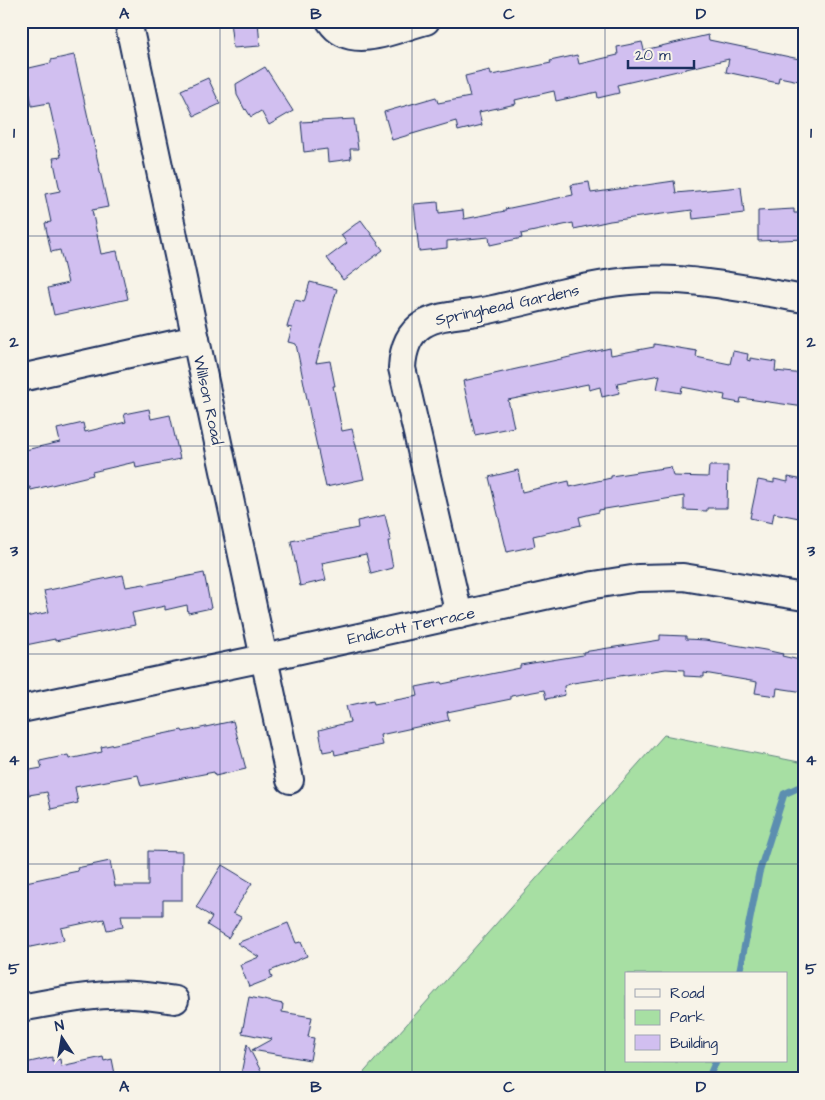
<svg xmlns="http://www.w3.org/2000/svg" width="825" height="1100" font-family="'Architects Daughter',sans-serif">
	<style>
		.green { fill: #a7dfa3; stroke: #618780; fill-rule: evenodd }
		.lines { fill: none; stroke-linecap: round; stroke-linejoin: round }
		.stream { stroke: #5b8eb0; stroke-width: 7 }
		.building { fill: #d1bff0; stroke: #1b2f5e }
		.minor-casing { stroke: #1b2f5e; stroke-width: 30 }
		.minor { stroke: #f7f3e8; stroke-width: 26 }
		.grid { fill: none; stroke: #1b2f5e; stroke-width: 1; stroke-opacity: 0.55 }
		.labels { text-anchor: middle; stroke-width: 5; stroke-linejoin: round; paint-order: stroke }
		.street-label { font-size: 16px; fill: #1b2f5e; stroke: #f7f3e8 }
		.neatline { fill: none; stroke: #1b2f5e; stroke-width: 2 }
		.grid-label { font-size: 16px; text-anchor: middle; font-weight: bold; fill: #1b2f5e }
	</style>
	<rect width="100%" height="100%" fill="#f7f3e8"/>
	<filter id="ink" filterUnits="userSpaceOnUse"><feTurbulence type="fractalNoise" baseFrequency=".02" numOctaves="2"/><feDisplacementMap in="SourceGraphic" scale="10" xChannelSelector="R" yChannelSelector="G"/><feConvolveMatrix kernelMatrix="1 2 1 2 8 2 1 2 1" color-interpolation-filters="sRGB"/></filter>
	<g filter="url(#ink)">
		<path class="green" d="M664 735 804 763V1079H358ZM626 974H786V1061H626Z"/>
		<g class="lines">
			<g class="stream">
				<path d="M739 974 759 873 784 794 804 785"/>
				<path d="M708 1079 716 1061"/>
			</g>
		</g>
		<g class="building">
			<path d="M230 21H258L260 46 233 48Z"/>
			<path d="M708 35 709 40 804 60V82L779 77 778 83 726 72 729 59 617 85 619 93 598 98 597 92 556 101 554 91 515 100 516 104 479 112 482 125 458 131 456 121 392 140 384 112 436 97 438 103 470 97 465 76 490 70 491 75 508 72 551 63 550 61 577 55 579 64 618 55 617 47 642 42 644 50Z"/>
			<path d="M74 55 108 207 92 210 101 254 117 251 128 299 54 315 48 288 68 283 60 250 51 252 45 223 51 222 45 194 60 191 53 158 61 157 49 103 32 106 25 69 51 63V60Z"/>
			<path d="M265 67 293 111 269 125 261 111 251 117 246 109 245 110 237 95 236 84Z"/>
			<path d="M208 78 220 104 194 116 181 90Z"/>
			<path d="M354 119 358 149H350L351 159 328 162 327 149 304 152 301 122Z"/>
			<path d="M674 181 676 193 741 187 744 213 693 219 692 210 610 221 574 229 573 223 521 234 522 238 490 245 489 237 447 241V248L419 251 414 204 438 202 439 213 463 210 464 219 505 211V209L573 195 571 185 589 182 591 193Z"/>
			<path d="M794 209V213H804V239L758 241V211Z"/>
			<path d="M361 220 383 250 343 280 327 258 347 243 341 235Z"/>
			<path d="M310 282 337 289 316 363 330 361 335 386H333L342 431 352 429 364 479 326 487 312 424 296 344 288 342 292 328 287 327 295 300 304 302Z"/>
			<path d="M654 344 697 351 696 357 730 364 733 351 748 354 747 360 750 361V358L776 362 775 371 804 374V407L741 398 740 403 724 400 725 395 682 387 681 393 657 389 660 375 617 383 619 393 602 397 600 387 589 390 588 384 508 400 514 427 475 435 463 381 610 348 611 355 654 347Z"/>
			<path d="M149 409 151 419 170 415 180 459 136 468 135 462 92 472 93 475 31 490 30 487 21 489V451L60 442 57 429 83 423 85 432 126 422 124 414Z"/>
			<path d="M709 466H728L727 508H707V511L684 510V496L599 510V512L579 517 581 525 533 536 535 546 507 552 489 477 518 470 522 492 569 481 570 487 611 478V476L671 467 673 476 708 477Z"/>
			<path d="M788 477 804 480V519L774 513 772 523 750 518 758 480 774 483V479L788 482Z"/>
			<path d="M385 515 391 541H388L393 568 371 574 366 554 322 563 326 580 300 586 291 541 358 528 357 521Z"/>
			<path d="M204 573 211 608 188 613 187 605 165 610V606L132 613 135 625 55 641V639L21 646V618L49 612 44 591 123 575 126 587 144 584 145 585Z"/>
			<path d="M660 635 686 636V639L705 640 765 650 783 654 782 656 804 661V692L777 688 776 696 755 693 757 682 704 673V677L684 676V670L666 669 573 683 564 686 565 695 546 699 544 690 511 696V699L447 712 449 720 380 735 382 745 335 755 334 750 323 752 319 730 350 722 346 706 373 700 374 704 418 696 416 687 441 682 442 684 520 668V665L583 655V652L660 640Z"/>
			<path d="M233 721 246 769 215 776 214 772 141 786 138 775 75 787 78 803 51 809 47 792 29 795 24 771 42 768 40 761 68 755 69 759 102 752 101 747 182 730 183 732Z"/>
			<path d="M148 851 182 852V900H163V915H121L123 927 107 930 104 919 61 928 64 940 21 949V883L78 871 77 868 110 861 115 886H148Z"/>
			<path d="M222 865 252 883 233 913 241 917 228 938 207 925 212 917 196 907Z"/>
			<path d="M288 923 296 943 301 942 307 956 270 971 272 978 249 987 240 965 259 957 237 943Z"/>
			<path d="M249 997 283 1004 282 1012 312 1017 308 1037 314 1038 310 1060 252 1050 272 1039 242 1033Z"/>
			<path d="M247 1044 265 1079H240Z"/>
			<path d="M52 1057V1061L60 1059 61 1066 103 1057 104 1061 112 1059 116 1079H21V1064Z"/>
		</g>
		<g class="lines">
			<g class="minor-casing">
				<g id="minor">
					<path d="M128 21 290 780"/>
					<path d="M330 21C351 53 397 28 426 21"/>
					<path d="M21 378 196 339"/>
					<path d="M459 615 402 368C405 308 452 319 493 309 542 298 591 283 642 280 696 277 750 290 804 299"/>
					<path d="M21 709 264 658 594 585 638 578 683 577 804 597"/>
					<path d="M21 1008C50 1003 79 996 109 995 131 993 153 997 175 1000"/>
				</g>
			</g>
			<use href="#minor" class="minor"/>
		</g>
	</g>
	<path class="grid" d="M220 21V1079M412 21V1079M605 21V1079M21 236H804M21 446H804M21 654H804M21 864H804"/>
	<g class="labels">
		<g class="street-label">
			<text transform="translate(507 304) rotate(-12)" y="6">Springhead Gardens</text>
			<text transform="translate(209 400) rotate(78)" y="6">Willson Road</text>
			<text transform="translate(411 625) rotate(-12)" y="6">Endicott Terrace</text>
		</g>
	</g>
	<rect width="825" height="1100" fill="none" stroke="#f7f3e8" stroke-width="55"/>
	<rect x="625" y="972" width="162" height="90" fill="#f7f3e8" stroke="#9fa5b1"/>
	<rect x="635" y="989" width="25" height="8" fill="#f7f3e8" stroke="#9fa5b1"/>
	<text x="670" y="998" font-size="15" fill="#1b2f5e">Road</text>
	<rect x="635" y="1010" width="25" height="15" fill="#a7dfa3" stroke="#9fa5b1"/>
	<text x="670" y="1022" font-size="15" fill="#1b2f5e">Park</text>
	<rect x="635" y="1035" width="25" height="15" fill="#d1bff0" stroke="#9fa5b1"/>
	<text x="670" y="1048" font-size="15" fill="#1b2f5e">Building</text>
	<g transform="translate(62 1038) rotate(348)" stroke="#f7f3e8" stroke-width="4" paint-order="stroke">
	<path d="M0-4L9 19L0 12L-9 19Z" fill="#1b2f5e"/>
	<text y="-8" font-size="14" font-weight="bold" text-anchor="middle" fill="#1b2f5e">N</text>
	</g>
	<path d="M628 60v8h66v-8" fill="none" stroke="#1b2f5e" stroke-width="2.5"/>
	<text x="635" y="60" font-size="15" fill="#1b2f5e" stroke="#f7f3e8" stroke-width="4" paint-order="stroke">20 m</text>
	<rect x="28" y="28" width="770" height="1044" class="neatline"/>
	<g class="grid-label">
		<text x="124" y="19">A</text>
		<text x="316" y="19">B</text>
		<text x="509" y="19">C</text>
		<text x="701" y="19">D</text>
		<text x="14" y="138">1</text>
		<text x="811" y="138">1</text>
		<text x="14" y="347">2</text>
		<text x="811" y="347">2</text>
		<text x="14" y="556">3</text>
		<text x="811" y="556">3</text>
		<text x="14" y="765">4</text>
		<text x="811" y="765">4</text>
		<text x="14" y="974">5</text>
		<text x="811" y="974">5</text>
		<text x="124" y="1092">A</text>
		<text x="316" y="1092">B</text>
		<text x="509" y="1092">C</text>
		<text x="701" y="1092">D</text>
	</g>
</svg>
